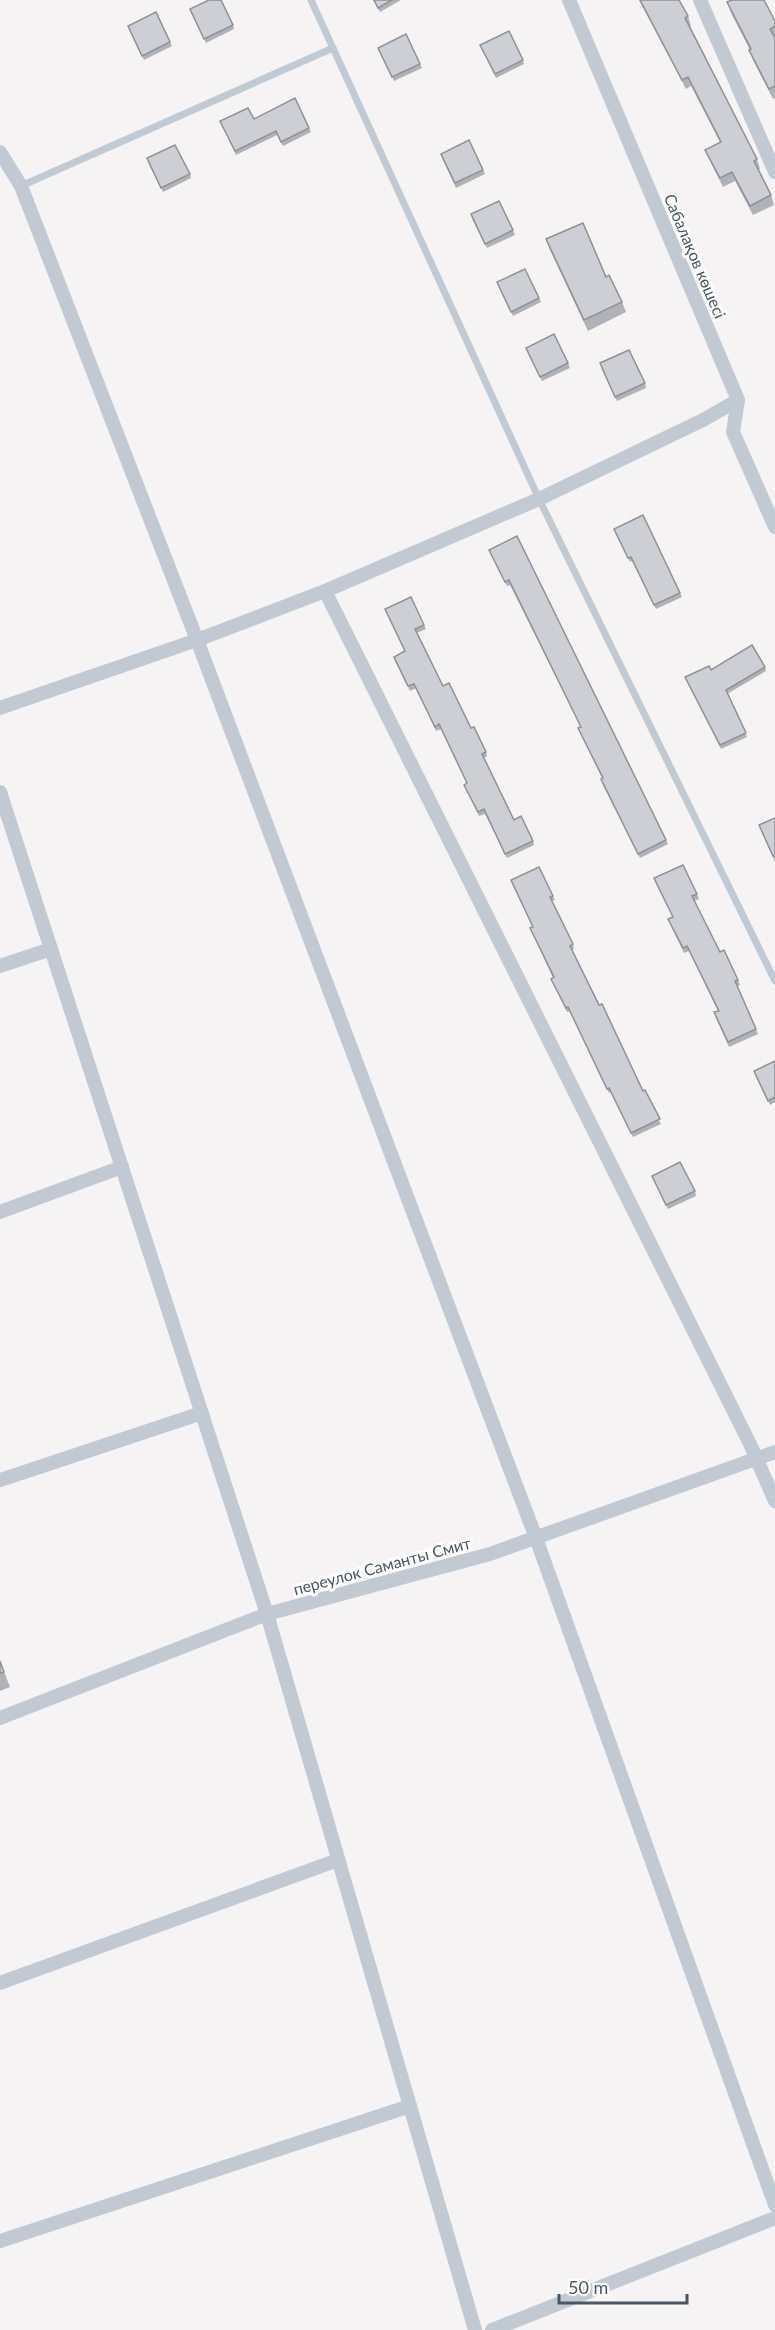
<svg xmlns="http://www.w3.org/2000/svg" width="775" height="2330" font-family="Lato,sans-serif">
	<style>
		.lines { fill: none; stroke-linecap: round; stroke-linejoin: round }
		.service { stroke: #c1cad2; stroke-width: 7 }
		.minor { stroke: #c1cad2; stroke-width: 14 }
		.wall { fill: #b0b2b7 }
		.building { fill: #cdcfd5; stroke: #909195; stroke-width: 1.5 }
		.labels { text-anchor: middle; stroke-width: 6; stroke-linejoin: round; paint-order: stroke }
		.street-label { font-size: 16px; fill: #4a5661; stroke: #fff }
	</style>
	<rect width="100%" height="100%" fill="#f5f3f3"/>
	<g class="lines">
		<g class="service">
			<path d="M311 0 539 499 775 981"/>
			<path d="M21 186 333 48"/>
		</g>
		<g class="minor">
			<path d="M569 0 738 400 733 432 775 527"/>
			<path d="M700 0 775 172"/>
			<path d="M0 152 21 186 197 640 536 1538 775 2205"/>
			<path d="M325 591 750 1444 775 1501"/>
			<path d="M0 708 197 640 325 591 539 499 703 420 738 400"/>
			<path d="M0 792 267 1614 475 2330"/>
			<path d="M0 966 51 949"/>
			<path d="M0 1212 122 1167"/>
			<path d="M0 1480 202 1413"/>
			<path d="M0 1718 267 1614 490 1554 775 1452"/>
			<path d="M0 1983 338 1860"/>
			<path d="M0 2241 410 2106"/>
			<path d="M492 2330 775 2218"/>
		</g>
	</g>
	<g class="wall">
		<path d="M373 0H401L380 12Z"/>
		<path d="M639 0H679L688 16 691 26H690L757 159 760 169 758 170 771 195 774 205 753 215 735 181 723 187 709 159 705 150 720 142 691 86 686 89Z"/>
		<path d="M727 2 775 21V98L773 99 753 60 750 50 731 13Z"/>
		<path d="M190 9 233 25 234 29 206 43Z"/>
		<path d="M128 26 170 42 172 46 144 60Z"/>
		<path d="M480 45 523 60 524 64 496 78Z"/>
		<path d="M378 48 420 64 422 68 394 81Z"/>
		<path d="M254 119 309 128 311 132 283 146 277 135 236 155 220 121Z"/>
		<path d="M442 158 483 170 485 174 456 188Z"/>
		<path d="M148 162 190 174 191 178 163 192Z"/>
		<path d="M472 219 513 230 515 235 487 248Z"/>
		<path d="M546 239 606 277 622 302 626 312 588 331 550 250Z"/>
		<path d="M497 282 539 298 541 302 513 316Z"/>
		<path d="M526 348 568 363 570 368 542 381Z"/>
		<path d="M601 368 645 383 646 388 617 401Z"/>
		<path d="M614 529 680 593 682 597 656 609 632 561 630 562Z"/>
		<path d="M517 536 666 840 668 844 640 858 602 783 601 779 602 778 580 732 578 728 581 727 510 585 507 586 489 550Z"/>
		<path d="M385 609 424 625 426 629 417 633 443 686 486 752 487 756 484 758 514 820 533 841 534 845 507 858 485 814 479 816 466 789 467 783 441 729 436 731 416 688 410 691 395 661 394 657 405 651Z"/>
		<path d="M765 667 766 671 727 694 747 737 721 749 685 677 711 670Z"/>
		<path d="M775 818V862L759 825Z"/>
		<path d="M654 878 697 894 699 899 694 901 720 952 738 980 740 985 737 986 758 1034 729 1047 716 1018 718 1011 689 951 684 953 670 924 668 919 673 917Z"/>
		<path d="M511 880 553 896 555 900 552 901 573 944 574 948 572 950 643 1091 661 1124 633 1137 611 1092 609 1093 570 1011 567 1012 553 983 551 979 553 978 530 928 533 927Z"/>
		<path d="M775 1061V1102L770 1105 756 1075Z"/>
		<path d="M652 1176 695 1191 696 1196 668 1209Z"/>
		<path d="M0 1661 10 1687 0 1691Z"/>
	</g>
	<g class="building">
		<path d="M209 0H221L233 25 204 39 190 9Z"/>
		<path d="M374 0H392L378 8Z"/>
		<path d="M640 0H679L688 16 685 18 757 159 754 161 771 195 750 206 732 172 720 178 705 150 721 142 688 77 682 80Z"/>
		<path d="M732 0H764L775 21V26L770 29 775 38V86L769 89 749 50 751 49 727 2Z"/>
		<path d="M156 12 170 42 142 56 128 26Z"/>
		<path d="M509 31 523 60 495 74 480 45Z"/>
		<path d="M406 34 420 64 392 77 378 48Z"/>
		<path d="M295 98 309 128 281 142 276 131 235 151 220 121 248 108 254 119Z"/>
		<path d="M469 140 483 170 455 183 441 154Z"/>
		<path d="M175 145 190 174 161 188 147 158Z"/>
		<path d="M499 201 513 230 485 244 471 214Z"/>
		<path d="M583 223 606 277 609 275 622 302 584 320 546 239Z"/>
		<path d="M525 269 539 298 511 312 497 282Z"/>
		<path d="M554 334 568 363 540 377 526 348Z"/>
		<path d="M629 350 645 383 615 397 600 363Z"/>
		<path d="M643 515 680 593 654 605 631 557 628 558 614 529Z"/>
		<path d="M517 536 666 840 638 854 601 779 603 778 578 728 581 727 509 580 505 582 489 550Z"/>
		<path d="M411 597 424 625 415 629 443 686 449 683 471 728 474 727 486 752 482 754 514 820 521 816 533 841 505 854 484 809 478 812 464 785 467 783 439 724 435 727 414 684 408 686 394 657 405 651 385 609Z"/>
		<path d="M752 645 765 667 726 690 746 733 720 745 685 677 709 666 711 670Z"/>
		<path d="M775 818V855L773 856 759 825Z"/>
		<path d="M683 865 697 894 692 896 720 952 724 950 738 980 735 981 756 1029 728 1042 714 1012 719 1011 687 946 683 948 668 919 673 917 654 878Z"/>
		<path d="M539 867 553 896 550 897 573 944 570 946 599 1005 602 1004 643 1091 645 1090 660 1119 631 1133 609 1088 607 1089 568 1007 566 1008 551 979 554 977 530 928 533 927 511 880Z"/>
		<path d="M775 1061V1097L768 1101 754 1071Z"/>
		<path d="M680 1162 695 1191 666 1205 652 1176Z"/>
		<path d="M0 1661 4 1672 0 1673Z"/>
	</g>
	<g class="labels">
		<g class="street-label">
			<text transform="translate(695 256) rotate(67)" y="6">Сабалақов көшесі</text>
			<text transform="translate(382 1566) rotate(-15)" y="6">переулок Саманты Смит</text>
		</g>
	</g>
	<path d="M559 2294v9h128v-9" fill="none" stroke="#4a5661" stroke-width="3"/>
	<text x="568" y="2294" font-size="18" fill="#4a5661" stroke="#ffffff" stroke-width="4.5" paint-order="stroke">50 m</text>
</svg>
